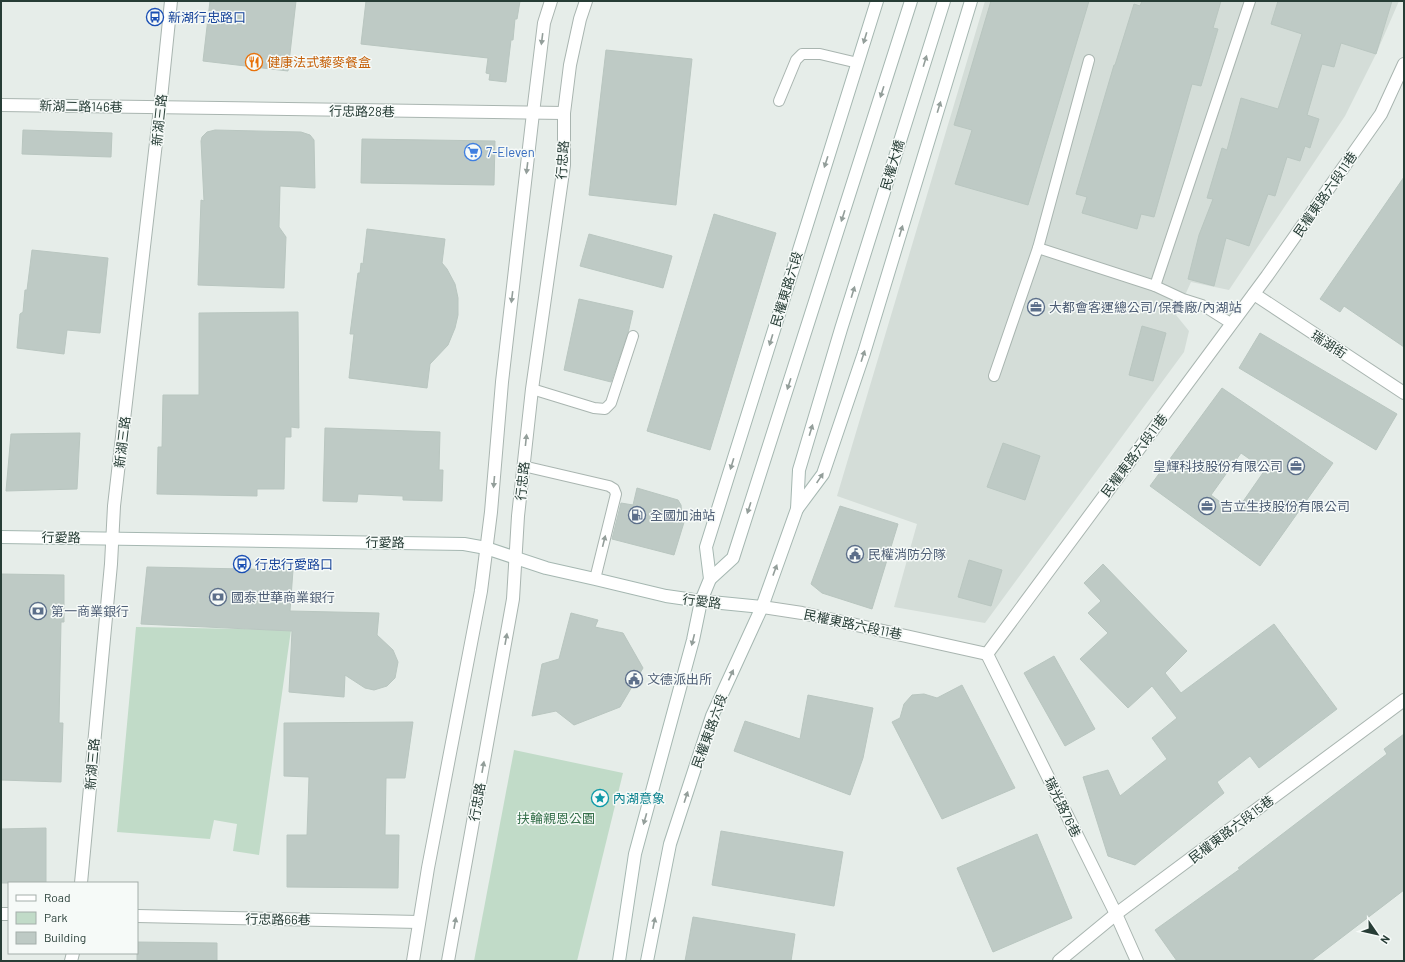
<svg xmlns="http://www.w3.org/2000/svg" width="1405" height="962" font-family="Barlow,'Noto Sans TC',sans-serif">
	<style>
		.built { fill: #d4ddd8 }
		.green { fill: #c1dbc8 }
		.building { fill: #becac5; stroke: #b9c6c0; fill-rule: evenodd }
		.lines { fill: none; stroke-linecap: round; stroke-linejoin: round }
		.lane-casing { stroke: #a9b5b0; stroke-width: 12 }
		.street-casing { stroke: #a9b5b0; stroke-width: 14 }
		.secondary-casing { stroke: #a5b7b1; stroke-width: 14 }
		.lane { stroke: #fff; stroke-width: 10 }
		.street { stroke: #fff; stroke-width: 12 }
		.secondary { stroke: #fff; stroke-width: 12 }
		.oneway { fill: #939e9a }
		.labels { text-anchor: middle; stroke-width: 3; stroke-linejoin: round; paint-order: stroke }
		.transit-label { font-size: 13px; fill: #164399; stroke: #f6faf8; text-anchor: start }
		.food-label { font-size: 13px; fill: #c56008; stroke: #f6faf8; text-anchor: start }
		.street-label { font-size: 13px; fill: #273d36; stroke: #f6faf8 }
		.shop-label { font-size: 13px; fill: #366cbe; stroke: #f6faf8; text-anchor: start }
		.service-label { font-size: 13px; fill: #4e5e75; stroke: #f6faf8; text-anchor: start }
		.culture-label { font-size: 13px; fill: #0d838f; stroke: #f6faf8; text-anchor: start }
		.park-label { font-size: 13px; fill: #356f4a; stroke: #f6faf8 }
	</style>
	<rect width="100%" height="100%" fill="#e6ede9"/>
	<path class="built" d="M985 1H1399L1376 54 1345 116 1229 290 1191 282 1176 315 1189 331 1184 352 985 623 894 607 917 524 837 496Z"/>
	<g class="green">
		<path d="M136 627 291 630 259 855 233 851 237 824 214 820 210 839 117 832Z"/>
		<path d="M514 750 623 773 577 961H474Z"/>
	</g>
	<g class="building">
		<path d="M210 1H296L288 71 203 61Z"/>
		<path d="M366 1H520L517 19H515L513 40H511L506 82 489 80 490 74 486 73 488 58 361 44Z"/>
		<path d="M991 1H1089L1028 205 955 184 972 130 954 125Z"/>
		<path d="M1142 1H1221L1213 28 1218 29 1201 86 1192 84 1154 217 1141 214 1137 229 1082 213 1087 197 1076 194 1114 65H1115L1134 4 1140 6Z"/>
		<path d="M1278 1H1392L1376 54 1341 43 1334 67 1322 64 1307 115 1319 119 1310 148 1305 146 1300 161 1287 157 1275 196 1268 194 1249 246 1226 238 1214 286 1188 279 1199 235 1213 199 1207 198 1222 148 1227 150 1241 98 1278 109 1302 34 1271 24Z"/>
		<path d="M606 50 692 59 676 205 589 195Z"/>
		<path d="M23 130 112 133 111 157 22 154Z"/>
		<path d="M215 130 301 132 310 135 314 140 315 188 280 186 279 227 286 237 284 288 198 285 201 200 204 201 201 141 202 137 207 132Z"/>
		<path d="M362 139 495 141 494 185 361 183Z"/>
		<path d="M1404 177V347L1344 306 1340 312 1320 299Z"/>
		<path d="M714 214 776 233 710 450 647 431Z"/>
		<path d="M367 229 445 239 442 263 447 269 455 284 458 298V315L455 328 448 345 430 364 427 388 349 378 354 334H350L358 273H360L361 263 363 264Z"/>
		<path d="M589 234 672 256 663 288 580 266Z"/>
		<path d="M32 250 108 258 100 333 67 330 64 354 17 348 20 314 23 312 25 290H27Z"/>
		<path d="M579 299 633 311 628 333 611 382 564 370Z"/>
		<path d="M298 312 299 428 291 427V437H285L284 489H257V496L157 494 158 447H162L163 395H199V313Z"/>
		<path d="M1142 326 1166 333 1153 381 1129 375Z"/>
		<path d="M1260 333 1397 414 1376 450 1239 368Z"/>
		<path d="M1222 388 1333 463 1260 566 1150 486ZM1241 453 1265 470 1235 513 1211 495Z"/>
		<path d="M325 428 440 432 439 470H443L442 501 403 500V496L358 494 357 502 323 501Z"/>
		<path d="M80 433 77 489 6 491 11 434Z"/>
		<path d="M1003 443 1040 456 1025 500 987 487Z"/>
		<path d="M637 488 678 500 681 505 682 518 685 519 674 555 612 539 621 503 633 505Z"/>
		<path d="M840 506 898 524 872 609 822 593 811 584Z"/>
		<path d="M969 560 1002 570 991 606 958 597Z"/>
		<path d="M1103 564 1187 651 1165 673 1181 693 1274 624 1337 709 1259 768 1250 756 1217 782 1224 793 1135 865 1108 856 1083 777 1108 770 1120 796 1167 759 1152 738 1177 718 1152 686 1128 708 1080 659 1108 633 1088 613 1101 601 1084 583Z"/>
		<path d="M147 567 293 570 290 611 379 613 377 635 393 650 398 662 395 678 387 686 374 690 365 688 345 675 344 697 289 692 292 631 141 624Z"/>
		<path d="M1 574 64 575V622H61L59 723H63L61 782 1 780Z"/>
		<path d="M571 613 598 620 595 627 623 633 643 668 620 707 574 725 556 711 532 716 542 664 559 659Z"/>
		<path d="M1054 656 1095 729 1065 746 1024 673Z"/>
		<path d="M962 685 1015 788 942 819 892 722 900 718 904 704 912 695 924 694 937 698Z"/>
		<path d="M808 695 873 708 863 758 850 795 734 751 745 721 800 739Z"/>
		<path d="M413 722 405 778H386L385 835H399L398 888 287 887V835H307L309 777 284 776V723Z"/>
		<path d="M1404 734V890L1311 961H1177L1155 930 1240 869 1238 868 1387 754 1384 749Z"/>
		<path d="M46 828V883H1V829Z"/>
		<path d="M721 831 843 852 834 906 712 885Z"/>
		<path d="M1037 834 1072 918 993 952 957 868Z"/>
		<path d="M693 917 795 934 791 961H685Z"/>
		<path d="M137 942 217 943V961H137Z"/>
	</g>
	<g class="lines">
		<g class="lane-casing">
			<g id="lane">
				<path d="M779 101 796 60 802 54H820L858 63"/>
				<path d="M1038 248 1155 286 1183 299 1202 305 1232 324"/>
				<path d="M1155 286 1250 1"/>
				<path d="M994 376 1038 248 1089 60"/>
				<path d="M532 389 594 408 605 409 611 403 633 336"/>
				<path d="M523 466 609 486 614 489 616 494 595 579"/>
			</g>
		</g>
		<g class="street-casing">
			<g id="street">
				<path d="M1 105 564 113"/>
				<path d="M1254 294 1404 393"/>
				<path d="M762 607 802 613 987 654"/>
				<path d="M987 654 1267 276 1381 114 1404 64"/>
				<path d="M987 654 1116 914 1137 961"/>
				<path d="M81 883 111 564 114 506 160 108 171 1"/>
				<path d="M1 914H9"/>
				<path d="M137 916 419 922"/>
				<path d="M71 961 73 953"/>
				<path d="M413 961 428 868 481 591 491 512 502 382 533 113 544 23 551 1"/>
				<path d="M448 961 513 599 518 516 532 389 564 165V113L570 65 580 19 586 1"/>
				<path d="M1059 961 1116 914 1404 700"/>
			</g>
		</g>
		<g class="secondary-casing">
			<g id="secondary">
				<path d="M797 509 823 474 864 353 971 1"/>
				<path d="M1 537 464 544 486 548 546 568 595 579 666 596 701 601 762 607"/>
				<path d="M710 579 733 558 911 1"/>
				<path d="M619 961 635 854 693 640 701 601 710 579 706 547 877 1"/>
				<path d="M647 961 670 844 712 716 762 607 797 509 799 470 841 329 944 1"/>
			</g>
		</g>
		<use href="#lane" class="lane"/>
		<use href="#street" class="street"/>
		<use href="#secondary" class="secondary"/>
	</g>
	<defs><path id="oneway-solid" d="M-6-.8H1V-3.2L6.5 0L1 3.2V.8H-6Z"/></defs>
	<g class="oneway">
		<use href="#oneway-solid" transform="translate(865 38) rotate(107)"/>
		<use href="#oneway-solid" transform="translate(542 39) rotate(97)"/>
		<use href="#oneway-solid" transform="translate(925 61) rotate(-73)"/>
		<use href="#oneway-solid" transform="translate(882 92) rotate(108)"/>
		<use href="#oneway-solid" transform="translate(939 107) rotate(-73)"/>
		<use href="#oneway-solid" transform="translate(826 162) rotate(108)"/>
		<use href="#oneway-solid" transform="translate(527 168) rotate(97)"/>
		<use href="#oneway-solid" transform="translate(843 216) rotate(108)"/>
		<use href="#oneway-solid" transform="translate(901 231) rotate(-73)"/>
		<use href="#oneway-solid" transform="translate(853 292) rotate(-73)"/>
		<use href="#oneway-solid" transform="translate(512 297) rotate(97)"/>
		<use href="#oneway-solid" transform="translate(771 340) rotate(107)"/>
		<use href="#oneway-solid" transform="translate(863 356) rotate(-72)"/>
		<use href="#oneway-solid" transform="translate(789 384) rotate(108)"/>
		<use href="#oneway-solid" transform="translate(811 430) rotate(-73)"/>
		<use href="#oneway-solid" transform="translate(526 440) rotate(-84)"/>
		<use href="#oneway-solid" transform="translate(732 464) rotate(107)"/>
		<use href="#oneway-solid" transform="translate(820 478) rotate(-56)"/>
		<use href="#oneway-solid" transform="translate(494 482) rotate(95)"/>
		<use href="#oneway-solid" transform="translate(749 508) rotate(108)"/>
		<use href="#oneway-solid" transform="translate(604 541) rotate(-76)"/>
		<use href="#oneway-solid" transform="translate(775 570) rotate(-70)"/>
		<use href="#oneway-solid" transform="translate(506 639) rotate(-80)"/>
		<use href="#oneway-solid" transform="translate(693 640) rotate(104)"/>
		<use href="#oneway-solid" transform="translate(731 675) rotate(-65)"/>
		<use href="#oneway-solid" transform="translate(483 767) rotate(-80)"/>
		<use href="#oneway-solid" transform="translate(686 797) rotate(-72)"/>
		<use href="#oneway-solid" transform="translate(645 819) rotate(106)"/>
		<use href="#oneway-solid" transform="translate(455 923) rotate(-80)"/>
		<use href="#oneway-solid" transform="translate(654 923) rotate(-79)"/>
	</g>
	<defs>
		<g id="bus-ring" transform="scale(0.9)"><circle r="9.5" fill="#f6faf8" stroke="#1a4fb4" stroke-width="1.5"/><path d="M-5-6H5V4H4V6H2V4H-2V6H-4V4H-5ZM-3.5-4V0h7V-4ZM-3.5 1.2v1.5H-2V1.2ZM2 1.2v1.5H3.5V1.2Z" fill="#1a4fb4"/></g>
		<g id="restaurant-ring" transform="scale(0.9)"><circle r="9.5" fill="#f6faf8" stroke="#e8710a" stroke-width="1.5"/><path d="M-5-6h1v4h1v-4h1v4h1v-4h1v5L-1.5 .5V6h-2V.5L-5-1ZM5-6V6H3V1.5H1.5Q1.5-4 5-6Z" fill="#e8710a"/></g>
		<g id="supermarket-ring" transform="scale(0.9)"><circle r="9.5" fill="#f6faf8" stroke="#3f7fe0" stroke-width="1.5"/><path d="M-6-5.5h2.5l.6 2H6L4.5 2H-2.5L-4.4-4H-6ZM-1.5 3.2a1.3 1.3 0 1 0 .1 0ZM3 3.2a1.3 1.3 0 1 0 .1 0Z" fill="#3f7fe0"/></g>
		<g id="office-ring" transform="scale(0.9)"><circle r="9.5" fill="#f6faf8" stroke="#5c6f8a" stroke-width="1.5"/><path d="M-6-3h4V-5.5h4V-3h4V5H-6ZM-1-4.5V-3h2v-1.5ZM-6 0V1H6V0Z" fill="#5c6f8a"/></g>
		<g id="fuel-ring" transform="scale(0.9)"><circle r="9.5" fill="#f6faf8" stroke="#5c6f8a" stroke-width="1.5"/><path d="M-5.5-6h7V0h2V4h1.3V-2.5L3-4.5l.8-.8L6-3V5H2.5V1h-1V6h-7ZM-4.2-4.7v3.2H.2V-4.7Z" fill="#5c6f8a"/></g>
		<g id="civic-ring" transform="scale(0.9)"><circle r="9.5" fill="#f6faf8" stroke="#5c6f8a" stroke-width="1.5"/><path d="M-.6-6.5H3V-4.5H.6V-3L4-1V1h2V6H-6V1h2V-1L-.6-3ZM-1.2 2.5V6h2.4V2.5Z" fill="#5c6f8a"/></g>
		<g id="bank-ring" transform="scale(0.9)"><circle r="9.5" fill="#f6faf8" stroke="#5c6f8a" stroke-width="1.5"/><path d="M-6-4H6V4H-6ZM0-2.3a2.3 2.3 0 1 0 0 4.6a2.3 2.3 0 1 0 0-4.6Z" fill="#5c6f8a"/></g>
		<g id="sight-ring" transform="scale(0.9)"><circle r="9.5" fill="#f6faf8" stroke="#0f9aa8" stroke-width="1.5"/><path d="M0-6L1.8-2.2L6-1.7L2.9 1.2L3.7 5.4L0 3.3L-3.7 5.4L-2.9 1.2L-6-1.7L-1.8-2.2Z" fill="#0f9aa8"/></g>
	</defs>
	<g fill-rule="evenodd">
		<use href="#bus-ring" x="155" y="17"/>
		<use href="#restaurant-ring" x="254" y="62"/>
		<use href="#supermarket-ring" x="473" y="152"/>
		<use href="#office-ring" x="1036" y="307"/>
		<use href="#office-ring" x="1296" y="466"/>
		<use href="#office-ring" x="1207" y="506"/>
		<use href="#fuel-ring" x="637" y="515"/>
		<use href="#civic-ring" x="855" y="554"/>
		<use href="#bus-ring" x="242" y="564"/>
		<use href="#bank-ring" x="218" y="597"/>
		<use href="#bank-ring" x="38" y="611"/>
		<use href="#civic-ring" x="634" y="679"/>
		<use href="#sight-ring" x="600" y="798"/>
	</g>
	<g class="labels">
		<g class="transit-label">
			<text x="168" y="22">新湖行忠路口</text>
			<text x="255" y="569">行忠行愛路口</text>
		</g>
		<g class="food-label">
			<text x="267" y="67">健康法式藜麥餐盒</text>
		</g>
		<g class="street-label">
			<text transform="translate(81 106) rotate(1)" y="5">新湖二路146巷</text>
			<text transform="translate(362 111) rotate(1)" y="5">行忠路28巷</text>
			<text transform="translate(159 120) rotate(-84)" y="5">新湖三路</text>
			<text transform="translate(562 160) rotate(-86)" y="5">行忠路</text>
			<text transform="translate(892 165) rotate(-73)" y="5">民權大橋</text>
			<text transform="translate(1325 194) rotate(-55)" y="5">民權東路六段11巷</text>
			<text transform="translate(786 289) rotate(-73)" y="5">民權東路六段</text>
			<text transform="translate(1329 344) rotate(33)" y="5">瑞湖街</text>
			<text transform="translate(122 442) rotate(-83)" y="5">新湖三路</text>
			<text transform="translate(1134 455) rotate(-53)" y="5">民權東路六段11巷</text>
			<text transform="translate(522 481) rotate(-84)" y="5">行忠路</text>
			<text transform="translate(61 537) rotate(1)" y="5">行愛路</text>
			<text transform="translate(385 542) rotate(1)" y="5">行愛路</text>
			<text transform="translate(702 601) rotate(7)" y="5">行愛路</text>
			<text transform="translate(853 624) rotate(12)" y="5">民權東路六段11巷</text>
			<text transform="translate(709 731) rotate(-70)" y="5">民權東路六段</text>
			<text transform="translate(92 764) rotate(-85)" y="5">新湖三路</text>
			<text transform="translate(477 802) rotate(-80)" y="5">行忠路</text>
			<text transform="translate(1063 807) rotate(64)" y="5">瑞光路76巷</text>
			<text transform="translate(1231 829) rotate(-37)" y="5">民權東路六段15巷</text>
			<text transform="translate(278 919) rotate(1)" y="5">行忠路66巷</text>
		</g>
		<g class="shop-label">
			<text x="486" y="157">7-Eleven</text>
		</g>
		<g class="service-label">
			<text x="1049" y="312">大都會客運總公司/保養廠/內湖站</text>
			<text x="1283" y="471" text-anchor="end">皇輝科技股份有限公司</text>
			<text x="1220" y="511">吉立生技股份有限公司</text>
			<text x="650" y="520">全國加油站</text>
			<text x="868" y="559">民權消防分隊</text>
			<text x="231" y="602">國泰世華商業銀行</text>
			<text x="51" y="616">第一商業銀行</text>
			<text x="647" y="684">文德派出所</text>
		</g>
		<g class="culture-label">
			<text x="613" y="803">內湖意象</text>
		</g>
		<g class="park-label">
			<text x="556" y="823">扶輪親恩公園</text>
		</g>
	</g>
	<rect width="1405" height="962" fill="none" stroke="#273d36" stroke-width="4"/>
	<rect x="8" y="882" width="130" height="72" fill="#f6faf8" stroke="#a3aeaa"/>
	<rect x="16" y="895" width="20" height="6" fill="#ffffff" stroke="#a3aeaa"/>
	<text x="44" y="902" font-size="12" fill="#273d36">Road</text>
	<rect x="16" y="912" width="20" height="12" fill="#c1dbc8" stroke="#a3aeaa"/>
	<text x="44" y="922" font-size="12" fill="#273d36">Park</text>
	<rect x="16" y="932" width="20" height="12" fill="#becac5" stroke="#a3aeaa"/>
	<text x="44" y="942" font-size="12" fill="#273d36">Building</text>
	<g transform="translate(1377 934) rotate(124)" stroke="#f6faf8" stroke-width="3" paint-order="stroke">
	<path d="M0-3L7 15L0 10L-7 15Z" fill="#273d36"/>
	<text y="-6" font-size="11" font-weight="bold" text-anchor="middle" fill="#273d36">N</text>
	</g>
</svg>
